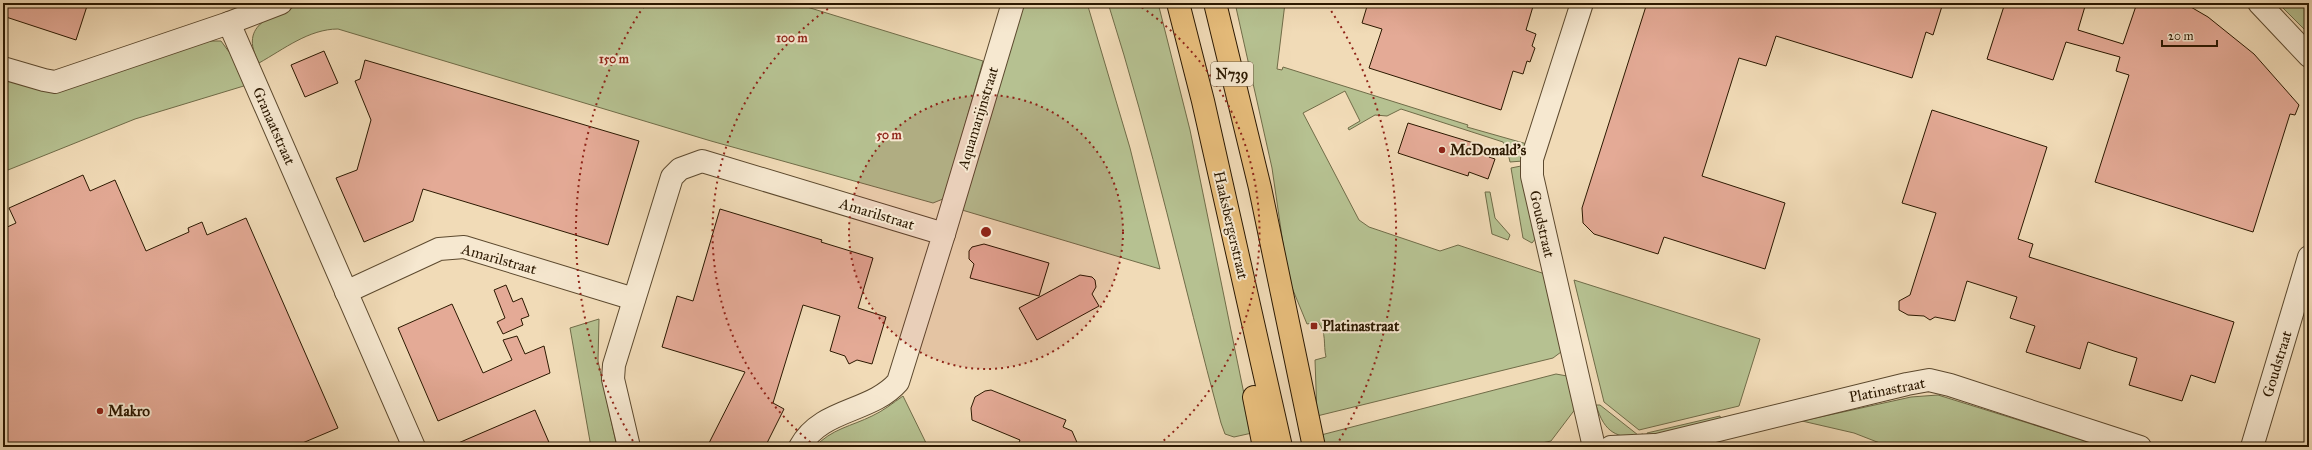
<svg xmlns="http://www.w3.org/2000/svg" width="2312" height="450" font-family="'IM FELL Great Primer',serif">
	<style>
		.green { fill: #b6c191; stroke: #706c48 }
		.building { fill: #e4aa96; stroke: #2b1800 }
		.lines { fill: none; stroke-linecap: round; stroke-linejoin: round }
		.minor-casing { stroke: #5c492e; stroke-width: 24 }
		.major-casing { stroke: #2b1800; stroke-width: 24 }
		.minor { stroke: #f6e8d0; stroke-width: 22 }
		.major { stroke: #e8be7c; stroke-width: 22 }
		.ring { fill: none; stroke: #8f2418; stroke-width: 2; stroke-dasharray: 2 4 }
		.poi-dot { fill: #8f2418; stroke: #f6e8d0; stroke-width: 1.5 }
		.labels { text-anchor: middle; stroke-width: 4; stroke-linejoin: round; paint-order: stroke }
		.shield { fill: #f6e8d0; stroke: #68563e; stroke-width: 1 }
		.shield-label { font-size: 14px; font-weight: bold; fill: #2b1800 }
		.street-label { font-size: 15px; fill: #2b1800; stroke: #f6e8d0 }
		.poi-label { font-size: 15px; font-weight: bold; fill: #2b1800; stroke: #f6e8d0; text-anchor: start }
		.centre { fill: #8f2418; stroke: #f6e8d0; stroke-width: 2 }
		.ring-label { font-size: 12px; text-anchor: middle; font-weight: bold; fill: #8f2418; stroke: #f6e8d0; stroke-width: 4; stroke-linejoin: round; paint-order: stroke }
	</style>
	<rect width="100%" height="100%" fill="#f1dbb7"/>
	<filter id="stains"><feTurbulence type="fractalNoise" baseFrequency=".005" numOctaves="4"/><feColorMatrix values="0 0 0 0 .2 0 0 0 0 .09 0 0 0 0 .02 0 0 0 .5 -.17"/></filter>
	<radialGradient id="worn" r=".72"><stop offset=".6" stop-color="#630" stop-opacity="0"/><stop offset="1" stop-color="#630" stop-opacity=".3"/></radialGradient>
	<g class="green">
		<path d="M305 3H794L983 61 946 193 943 199 933 203 711 141 338 29C309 29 284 49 259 63 237 23 274 15 305 3Z"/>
		<path d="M1021 3H1087L1130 148 1160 269 962 210Z"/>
		<path d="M1108 3H1158L1190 130 1252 433 1234 437 1225 434 1221 423C1183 283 1152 141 1108 3Z"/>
		<path d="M1235 3H1285L1277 69 1282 70 1283 67 1468 125 1467 127 1527 144 1523 161 1510 162 1507 149 1503 142 1401 109 1387 116 1375 115 1349 130 1348 128 1360 121 1345 91 1303 113 1359 220 1369 227 1440 251 1458 245 1545 274 1561 352 1553 358 1317 416 1315 360 1326 357C1323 344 1327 333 1318 322L1307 324 1288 278 1272 168Z"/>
		<path d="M2278 3H2309V34Z"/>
		<path d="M197 41H221L238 64 247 85 135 119 3 172V76L57 92Z"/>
		<path d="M1521 166 1527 202 1536 238 1532 243 1523 238 1511 168Z"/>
		<path d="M1485 192H1490L1495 218 1510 235 1508 240 1492 234Z"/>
		<path d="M1574 280 1760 339 1739 406 1639 430 1604 402Z"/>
		<path d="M599 319 598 361 617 447H591L570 328Z"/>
		<path d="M1556 374 1567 376 1576 408 1551 441 1524 447H1323L1321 435Z"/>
		<path d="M1938 395 2105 447H1890L1854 433 1802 421 1911 397Z"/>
		<path d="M903 396 928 447H815C831 429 852 426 872 416 883 411 893 403 903 396Z"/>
		<path d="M1596 405H1600L1638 435 1643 434 1644 439C1616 437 1605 434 1596 405Z"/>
		<path d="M1720 416 1721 421 1649 438 1647 433Z"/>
	</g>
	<g class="building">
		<path d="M3 3H88L76 40 3 16Z"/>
		<path d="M1368 3H1534L1526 30 1536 34 1532 46 1535 48 1530 62 1527 61 1523 74 1513 71 1501 110 1369 68 1382 29 1362 23Z"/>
		<path d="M1647 3H1943L1933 35 1926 32 1912 78 1776 36 1766 66 1739 58 1702 176 1785 203 1765 269 1664 237 1658 254 1594 234 1583 223 1582 208Z"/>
		<path d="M2005 3H2086L2078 30 2123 44 2137 3H2184L2208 17 2254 54 2299 105 2295 115 2290 114 2253 232 2095 182 2129 75 2116 71 2120 57 2066 42 2053 80 1987 59Z"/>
		<path d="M324 51 338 83 305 97 291 65Z"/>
		<path d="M365 60 639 141 608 245 423 189 413 221 364 242 336 178 357 170 371 120 355 81 360 79Z"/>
		<path d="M1932 110 2047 147 2018 239 2033 244 2029 257 2234 322 2215 383 2191 375 2182 401 2129 385 2137 358 2114 351 2088 342 2080 369 2026 352 2035 326 2010 318 2017 297 1967 281 1955 321 1935 317 1930 320 1924 316 1908 315 1899 310V301L1910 295 1936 213 1902 203Z"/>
		<path d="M1408 123 1477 144V148L1491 152 1489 157 1495 159 1488 179 1469 172 1468 176 1398 153Z"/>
		<path d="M83 175 90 191 115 180 146 251 189 232 188 228 202 222 207 235 246 218 338 428 293 447H3V229L16 223 9 208Z"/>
		<path d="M720 209 822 240 821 242 873 258 858 308 886 317 872 364 857 360 849 364 845 356 830 351 840 316 803 305 773 403 784 409 765 447H707L745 372 662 347 677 296 693 301Z"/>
		<path d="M984 244 1049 263 1039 296 970 278 974 264 969 259V251L972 247Z"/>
		<path d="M1080 275 1092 277 1095 280 1096 287 1092 294 1099 306 1037 340 1019 308Z"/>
		<path d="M506 285 513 302 522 298 529 316 521 319 523 325 503 334 497 322 505 318 494 290Z"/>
		<path d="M452 304 483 373 512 360 503 340 517 336 525 354 544 346 550 373 438 421 398 328Z"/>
		<path d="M991 390 1066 420 1063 427 1072 431 1079 447H1017L1020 440 972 420 971 408 975 397 985 391Z"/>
		<path d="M535 410 551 447H449Z"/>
	</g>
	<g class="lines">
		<g class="minor-casing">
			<g id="minor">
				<path d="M1582 3 1532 159V176L1594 447"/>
				<path d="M2259 3 2309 56"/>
				<path d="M229 23 281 3"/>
				<path d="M3 68 44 80 55 82 229 23 414 447"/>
				<path d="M944 234 1013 3"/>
				<path d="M346 292 439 249 464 247 634 299"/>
				<path d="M629 447 613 379 614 365 672 177 680 169 702 161 944 234 898 382C871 413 821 408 800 447"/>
				<path d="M1611 447 1654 445"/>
				<path d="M1649 447 1907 384 1929 380 1950 385 2140 447"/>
				<path d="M2252 447 2309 257"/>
			</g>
		</g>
		<g class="major-casing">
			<g id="major">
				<path d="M1178 3 1203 101 1281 447"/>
				<path d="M1215 3 1260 188 1314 447"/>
				<path d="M1254 397 1264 447"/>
			</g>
		</g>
		<use href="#minor" class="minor"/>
		<use href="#major" class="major"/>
	</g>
	<circle cx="986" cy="232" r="137" fill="#8f2418" fill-opacity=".12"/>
	<g class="ring">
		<circle cx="986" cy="232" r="137"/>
		<path d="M815 446A274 274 0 0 1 835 4M1137 4A274 274 0 0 1 1157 446"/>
		<path d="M636 446A410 410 0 0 1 644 6M1328 6A410 410 0 0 1 1336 446"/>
	</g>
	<g class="poi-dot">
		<circle cx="1442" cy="150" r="4"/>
		<rect x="1310" y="322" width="8" height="8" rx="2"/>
		<circle cx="100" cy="411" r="4"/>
	</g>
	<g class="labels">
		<rect class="shield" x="1211" y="62" width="42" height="24" rx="3"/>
		<g class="shield-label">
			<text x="1232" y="79">N739</text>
		</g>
		<g class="street-label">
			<text transform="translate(978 118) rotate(-73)" y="5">Aquamarijnstraat</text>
			<text transform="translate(274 126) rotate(66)" y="5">Granaatstraat</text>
			<text transform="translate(877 214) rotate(17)" y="5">Amarilstraat</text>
			<text transform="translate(1542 224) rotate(77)" y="5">Goudstraat</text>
			<text transform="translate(1231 225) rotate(77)" y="5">Haaksbergerstraat</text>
			<text transform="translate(499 259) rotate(16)" y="5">Amarilstraat</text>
			<text transform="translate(2277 364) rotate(-73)" y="5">Goudstraat</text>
			<text transform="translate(1887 390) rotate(-11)" y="5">Platinastraat</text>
		</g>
		<g class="poi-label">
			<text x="1450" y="155">McDonald's</text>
			<text x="1322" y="331">Platinastraat</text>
			<text x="108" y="416">Makro</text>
		</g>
	</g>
	<circle cx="986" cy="232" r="6" class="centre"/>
	<g class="ring-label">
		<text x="792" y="42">100 m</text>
		<text x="614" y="63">150 m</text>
		<text x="889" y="139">50 m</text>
	</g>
	<rect width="2312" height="450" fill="none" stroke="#f1dbb7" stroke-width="16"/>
	<rect x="4" y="4" width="2304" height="442" fill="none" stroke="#2b1800" stroke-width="2"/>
	<rect x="8" y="8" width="2296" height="434" fill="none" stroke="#2b1800"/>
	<path d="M2162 40v6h55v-6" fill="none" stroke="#2b1800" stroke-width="2"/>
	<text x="2168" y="40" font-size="12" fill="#2b1800" stroke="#f6e8d0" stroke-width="3" paint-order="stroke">20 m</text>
	<rect width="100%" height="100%" filter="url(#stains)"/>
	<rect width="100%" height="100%" fill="url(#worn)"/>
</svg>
